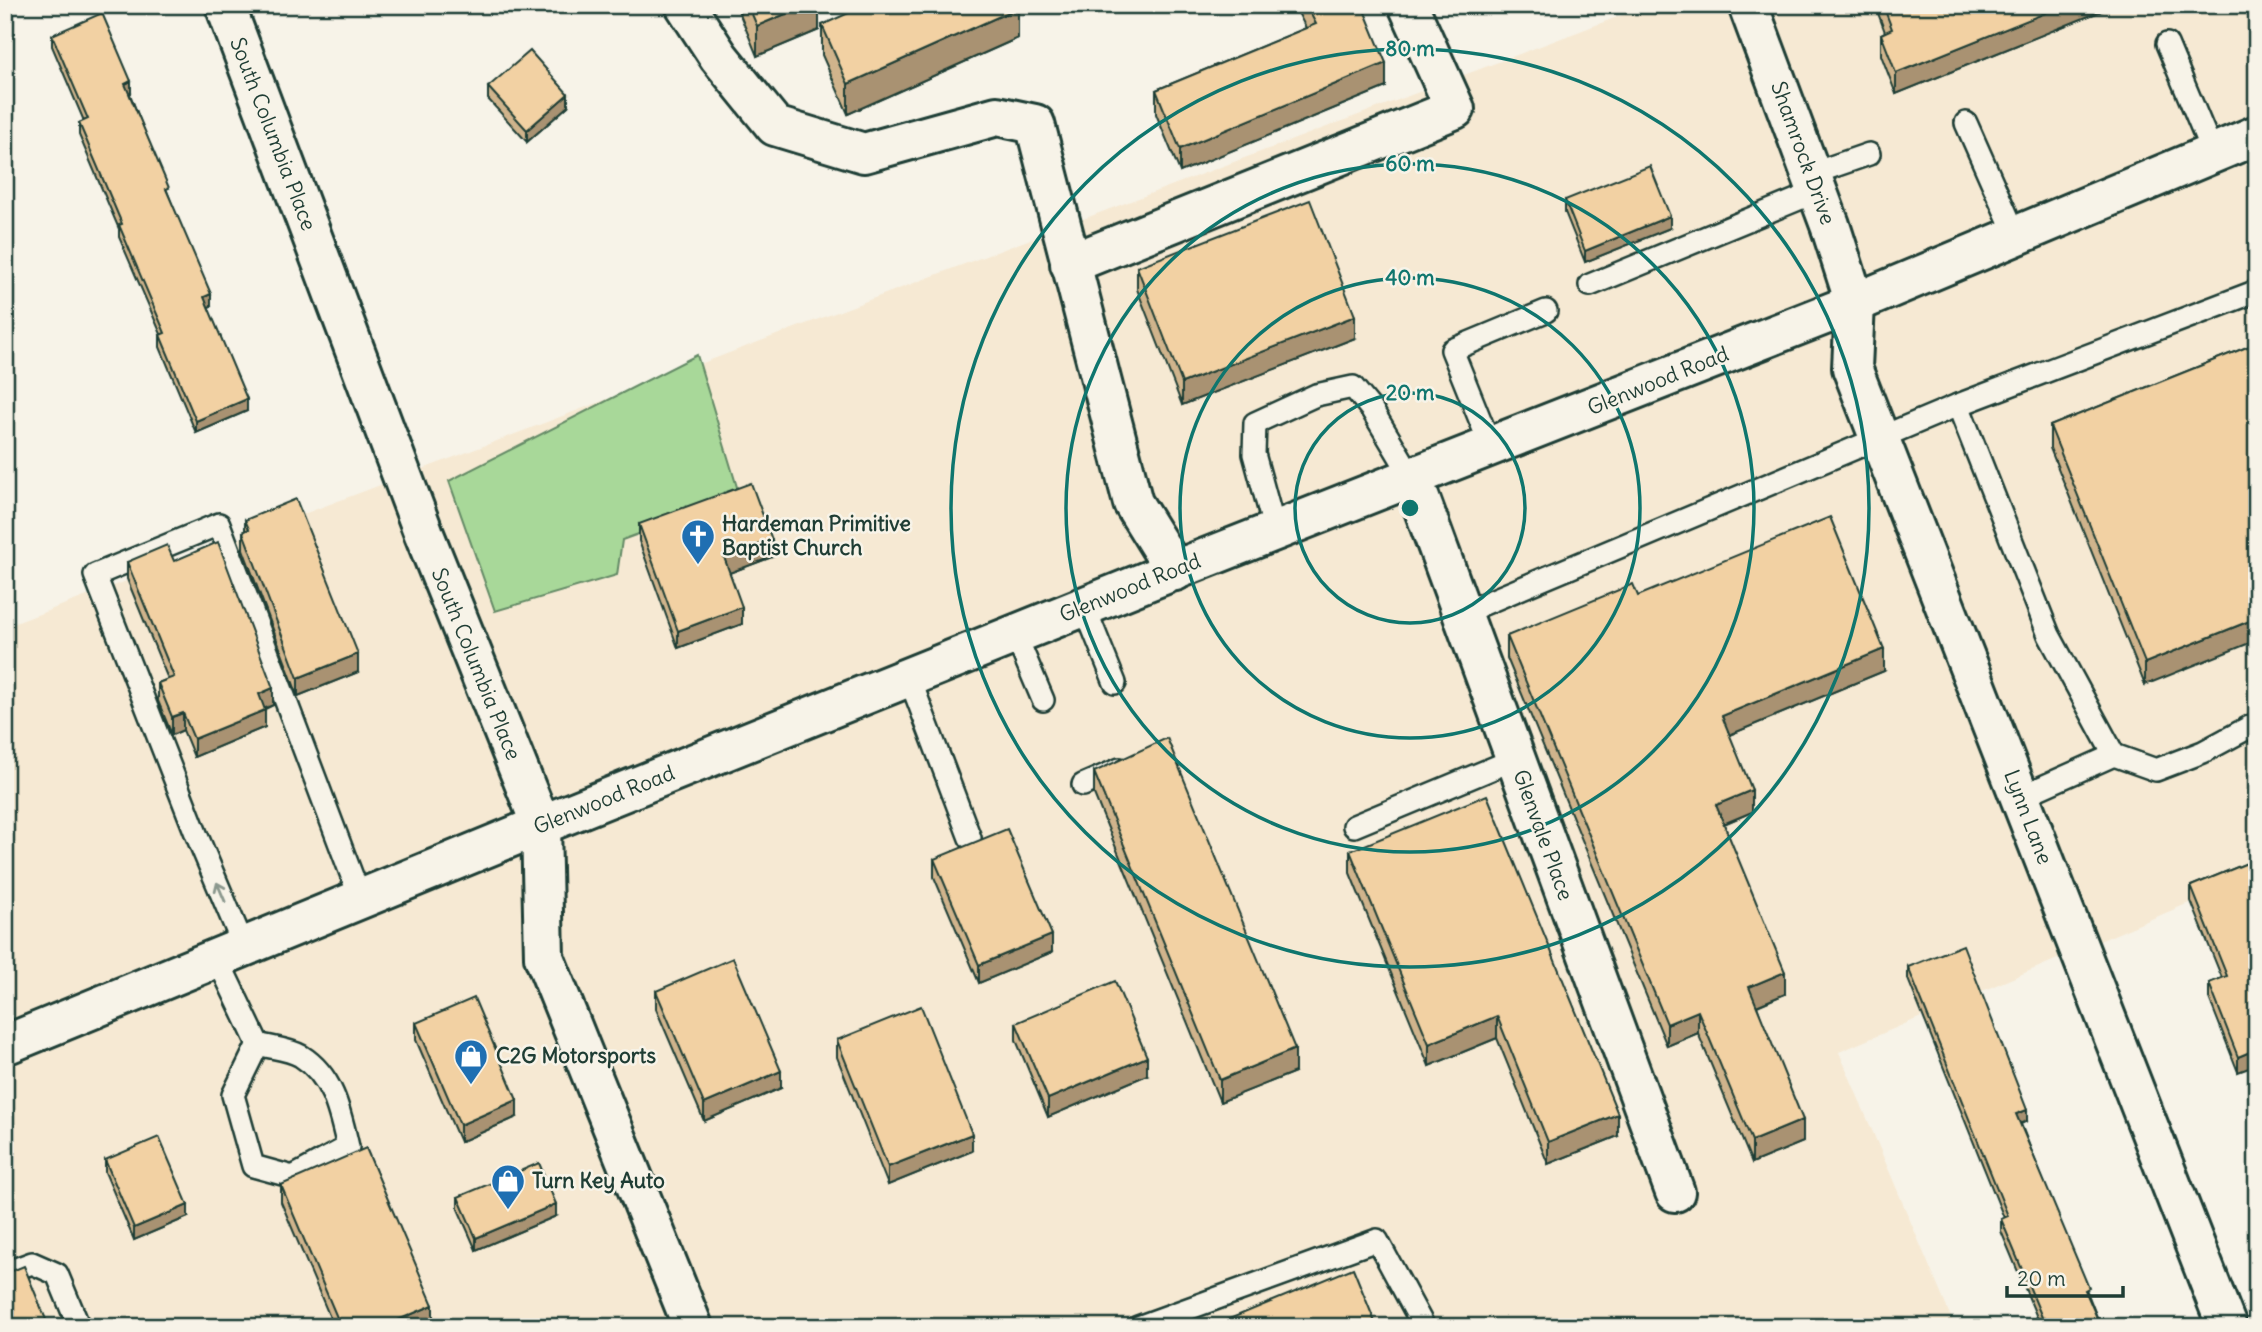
<svg xmlns="http://www.w3.org/2000/svg" width="2262" height="1332" font-family="Delius,sans-serif">
	<style>
		.built { fill: #f6e9d3 }
		.green { fill: #a8d899; stroke: #648a66; stroke-width: 2 }
		.lines { fill: none; stroke-linecap: round; stroke-linejoin: round }
		.lane-casing { stroke: #1f3d34; stroke-width: 26 }
		.street-casing { stroke: #1f3d34; stroke-width: 44 }
		.secondary-casing { stroke: #1f3d34; stroke-width: 44 }
		.lane { stroke: #f7f3e8; stroke-width: 21 }
		.street { stroke: #f7f3e8; stroke-width: 38 }
		.secondary { stroke: #f7f3e8; stroke-width: 38 }
		.wall { fill: #d0b48c; stroke: #1f3d34; stroke-width: 2 }
		.shaded-wall { fill: #a99272; stroke: #1f3d34; stroke-width: 2 }
		.building { fill: #f2d1a3; stroke: #1f3d34; stroke-width: 2 }
		.oneway { stroke: #8b988e }
		.ring { fill: none; stroke: #0f766e; stroke-width: 3.5 }
		.labels { text-anchor: middle; stroke-width: 5; stroke-linejoin: round; paint-order: stroke }
		.street-label { font-size: 21px; fill: #1f3d34; stroke: #f7f3e8 }
		.poi-label { font-size: 21px; font-weight: bold; fill: #1f3d34; stroke: #f7f3e8; text-anchor: start }
		.centre { fill: #0f766e; stroke: #f7f3e8; stroke-width: 3.5 }
		.ring-label { font-size: 21px; text-anchor: middle; font-weight: bold; fill: #0f766e; stroke: #f7f3e8; stroke-width: 5; stroke-linejoin: round; paint-order: stroke }
	</style>
	<rect width="100%" height="100%" fill="#f7f3e8"/>
	<filter id="ink" filterUnits="userSpaceOnUse"><feTurbulence type="fractalNoise" baseFrequency=".0143" numOctaves="2"/><feDisplacementMap in="SourceGraphic" scale="14" xChannelSelector="R" yChannelSelector="G"/><feConvolveMatrix kernelMatrix="1 2 1 2 8 2 1 2 1" color-interpolation-filters="sRGB"/></filter>
	<g filter="url(#ink)">
		<path class="built" d="M1649 5H2257V874L1839 1052 1955 1327H5V627Z"/>
		<path class="green" d="M697 355 740 497 622 540 617 575 495 611 449 481Z"/>
		<g class="lines">
			<g class="lane-casing">
				<g id="lane">
					<path d="M2167 44 2213 154"/>
					<path d="M1966 123 2016 236"/>
					<path d="M1811 174 1869 154"/>
					<path d="M1590 285 1818 191"/>
					<path d="M1958 405 2257 291"/>
					<path d="M1491 447 1452 350 1546 311"/>
					<path d="M1275 531 1254 454 1255 423 1316 395 1353 387 1372 410 1412 477"/>
					<path d="M1084 606 1115 683"/>
					<path d="M1462 613 1958 405 2049 635 2114 755 2156 770 2203 752 2257 723"/>
					<path d="M1015 634 1043 700"/>
					<path d="M909 677 970 838"/>
					<path d="M1083 785 1120 769"/>
					<path d="M2020 797 2114 755"/>
					<path d="M1354 826 1515 759"/>
					<path d="M244 947 197 836 95 575 219 524 361 900"/>
					<path d="M217 958 258 1044"/>
					<path d="M258 1044C271 1048 289 1049 301 1056 333 1076 340 1112 348 1147L293 1177 253 1166 233 1095Z"/>
					<path d="M5 1273 32 1263 57 1274 79 1327"/>
					<path d="M1138 1327 1377 1240 1424 1327"/>
				</g>
			</g>
			<g class="street-casing">
				<g id="street">
					<path d="M225 5 424 534 541 825 544 957 693 1327"/>
					<path d="M685 5 719 57 775 126 864 153 997 116 1035 124 1133 503 1175 571"/>
					<path d="M1748 5 1830 225 1855 303 1852 368 2227 1327"/>
					<path d="M1070 264 1455 109 1408 5"/>
					<path d="M1412 477 1675 1192"/>
				</g>
			</g>
			<g class="secondary-casing">
				<path id="secondary" d="M5 1045 541 825 1150 580 1855 303 2257 135"/>
			</g>
			<use href="#lane" class="lane"/>
			<use href="#street" class="street"/>
			<use href="#secondary" class="secondary"/>
		</g>
		<g class="wall">
			<path d="M736 5H819V30L757 56Z"/>
			<path d="M1294 5H1362L1386 87 1180 172 1156 114V90L1306 28Z"/>
			<path d="M1875 5H2116L1896 94 1881 55V34L1885 32Z"/>
			<path d="M822 25 1018 38 848 114 822 55Z"/>
			<path d="M52 35 131 93 130 94 211 306 208 307 247 411 196 433 160 347V335L161 334 119 237V229L79 135V123L84 121 52 46Z"/>
			<path d="M488 87 568 106 527 142 488 99Z"/>
			<path d="M1565 200 1670 228 1585 262 1565 212Z"/>
			<path d="M1137 267 1355 338 1182 405 1137 289Z"/>
			<path d="M2257 343 2145 685 2050 448V426Z"/>
			<path d="M245 520 358 672 298 696 243 549V532L245 531Z"/>
			<path d="M639 524 772 557 729 573 742 624 678 648 639 541Z"/>
			<path d="M174 561 273 705 265 709V727L194 757 183 730 172 735 158 701V683L168 679 127 579V562Z"/>
			<path d="M1638 596 1884 671 1729 735 1752 812 1724 824 1785 994 1757 1006 1803 1142 1752 1163 1698 1033 1667 1046 1507 658V636Z"/>
			<path d="M1094 772 1295 1072 1220 1102 1094 794Z"/>
			<path d="M1350 851 1618 1136 1548 1164 1497 1038 1429 1066 1350 873Z"/>
			<path d="M934 859 1052 952 979 983 934 877Z"/>
			<path d="M2257 859 2238 1072 2209 998V983L2222 978 2191 901V886Z"/>
			<path d="M1908 967 2027 1121 2021 1124 2101 1327H2041L2001 1231V1219L2004 1218 1908 979Z"/>
			<path d="M656 991 781 1088 704 1121 656 1009Z"/>
			<path d="M416 1023 517 1117 460 1142 416 1040Z"/>
			<path d="M1016 1023 1147 1075 1048 1117 1016 1040Z"/>
			<path d="M837 1040 972 1151 888 1185 837 1057Z"/>
			<path d="M105 1160 188 1217 134 1240 105 1172Z"/>
			<path d="M281 1185 433 1323 423 1327H334L281 1202Z"/>
			<path d="M458 1197 556 1216 476 1250 458 1209Z"/>
		</g>
		<g class="shaded-wall">
			<path d="M807 5H819V30L757 56V26Z"/>
			<path d="M2065 5H2116L1896 94V73Z"/>
			<path d="M1018 8V38L848 114V84Z"/>
			<path d="M1386 63V87L1180 172V149Z"/>
			<path d="M131 81V93L125 96V84Z"/>
			<path d="M568 94V106L527 142V130Z"/>
			<path d="M1670 216V228L1585 262V251Z"/>
			<path d="M211 294V306L204 309V297Z"/>
			<path d="M1355 316V338L1182 405V383Z"/>
			<path d="M247 399V411L196 433V421Z"/>
			<path d="M772 540V557L724 575V557Z"/>
			<path d="M742 607V624L678 648V631Z"/>
			<path d="M2257 618V640L2145 685V663Z"/>
			<path d="M1884 649V671L1722 738V716Z"/>
			<path d="M358 654V672L298 696V678Z"/>
			<path d="M273 688V705L259 711V694Z"/>
			<path d="M265 710V727L194 757V739Z"/>
			<path d="M183 713V730L172 735V717Z"/>
			<path d="M1752 790V812L1716 827V805Z"/>
			<path d="M1052 935V952L979 983V965Z"/>
			<path d="M1785 972V994L1749 1009V987Z"/>
			<path d="M1698 1011V1033L1667 1046V1024Z"/>
			<path d="M1497 1016V1038L1429 1066V1044Z"/>
			<path d="M1295 1049V1072L1220 1102V1080Z"/>
			<path d="M2257 1049V1065L2238 1072V1057Z"/>
			<path d="M1147 1057V1075L1048 1117V1099Z"/>
			<path d="M781 1071V1088L704 1121V1104Z"/>
			<path d="M517 1100V1117L460 1142V1125Z"/>
			<path d="M2027 1110V1121L2016 1125V1114Z"/>
			<path d="M1618 1114V1136L1548 1164V1142Z"/>
			<path d="M1803 1120V1142L1752 1163V1141Z"/>
			<path d="M972 1134V1151L888 1185V1167Z"/>
			<path d="M556 1204V1216L476 1250V1238Z"/>
			<path d="M188 1205V1217L134 1240V1228Z"/>
			<path d="M433 1305V1323L423 1327H382Z"/>
		</g>
		<g class="building">
			<path d="M748 5H807L757 26Z"/>
			<path d="M866 5H1017L1018 8 848 84 822 25Z"/>
			<path d="M1306 5H1362L1386 63 1180 149 1156 90 1316 24Z"/>
			<path d="M1883 5H2065L1896 73 1881 34 1892 29Z"/>
			<path d="M102 13 131 81 125 84 169 188 166 189 211 294 204 297 247 399 196 421 160 335 165 333 119 225 122 224 79 123 88 119 52 35Z"/>
			<path d="M530 51 568 94 527 130 488 87Z"/>
			<path d="M1650 166 1670 216 1585 251 1565 200Z"/>
			<path d="M1310 200 1355 316 1182 383 1137 267Z"/>
			<path d="M2257 343V618L2145 663 2050 426Z"/>
			<path d="M751 483 772 540 724 557 742 607 678 631 639 524Z"/>
			<path d="M296 499 358 654 298 678 243 532 249 529 245 520Z"/>
			<path d="M1830 517 1884 649 1722 716 1752 790 1716 805 1785 972 1749 987 1803 1120 1752 1141 1698 1011 1667 1024 1507 636 1633 584 1638 596Z"/>
			<path d="M218 542 273 688 259 694 265 710 194 739 183 713 172 717 158 683 174 677 127 562 167 545 174 561Z"/>
			<path d="M1167 738 1295 1049 1220 1080 1094 772Z"/>
			<path d="M1487 795 1618 1114 1548 1142 1497 1016 1429 1044 1350 851Z"/>
			<path d="M1007 829 1052 935 979 965 934 859Z"/>
			<path d="M2257 859V921L2254 922 2257 929V1049L2238 1057 2209 983 2227 976 2191 886Z"/>
			<path d="M1963 945 2027 1110 2016 1114 2089 1288 2085 1290 2101 1327H2046L2001 1219 2008 1216 1908 967Z"/>
			<path d="M733 958 781 1071 704 1104 656 991Z"/>
			<path d="M1115 981 1147 1057 1048 1099 1016 1023Z"/>
			<path d="M474 998 517 1100 460 1125 416 1023Z"/>
			<path d="M921 1006 972 1134 888 1167 837 1040Z"/>
			<path d="M159 1137 188 1205 134 1228 105 1160Z"/>
			<path d="M366 1148 433 1305 382 1327H341L281 1185Z"/>
			<path d="M539 1163 556 1204 476 1238 458 1197Z"/>
			<path d="M24 1266 49 1327H7L5 1323V1274Z"/>
			<path d="M1353 1268 1377 1327H1210Z"/>
		</g>
		<defs><path id="oneway-shaft" d="M-6 0H5M1.5-3L5.5 0L1.5 3" fill="none" stroke-width="1.6" stroke-linecap="round" stroke-linejoin="round" transform="scale(1.75)"/></defs>
		<use class="oneway" href="#oneway-shaft" transform="translate(221 892) rotate(-113)"/>
	</g>
	<g class="ring">
		<circle cx="1410" cy="508" r="115"/>
		<circle cx="1410" cy="508" r="230"/>
		<circle cx="1410" cy="508" r="344"/>
		<circle cx="1410" cy="508" r="459"/>
	</g>
	<defs>
		<g id="church-pin" transform="scale(1.75)"><path d="M0 17L-7.5 6A9.5 9.5 0 1 1 7.5 6Z" fill="#1f6fb2" stroke="#f7f3e8"/><path d="M-1.2-6h2.4v3.5h3.3v2.4h-3.3V6h-2.4V-.1h-3.3v-2.4h3.3Z" fill="#fff"/></g>
		<g id="shop-pin" transform="scale(1.75)"><path d="M0 17L-7.5 6A9.5 9.5 0 1 1 7.5 6Z" fill="#1f6fb2" stroke="#f7f3e8"/><path d="M-5-2.5h2.3a2.7 3.5 0 0 1 5.4 0H5L5.5 6h-11ZM-1.5-2.5h3a1.5 2.3 0 0 0-3 0Z" fill="#fff"/></g>
	</defs>
	<g fill-rule="evenodd">
		<use href="#church-pin" x="698" y="536"/>
		<use href="#shop-pin" x="471" y="1056"/>
		<use href="#shop-pin" x="508" y="1181"/>
	</g>
	<g class="labels">
		<g class="street-label">
			<text transform="translate(273 134) rotate(69)" y="7">South Columbia Place</text>
			<text transform="translate(1803 153) rotate(70)" y="7">Shamrock Drive</text>
			<text transform="translate(1658 381) rotate(-22)" y="7">Glenwood Road</text>
			<text transform="translate(1130 588) rotate(-22)" y="7">Glenwood Road</text>
			<text transform="translate(476 664) rotate(68)" y="7">South Columbia Place</text>
			<text transform="translate(604 800) rotate(-22)" y="7">Glenwood Road</text>
			<text transform="translate(2028 817) rotate(69)" y="7">Lynn Lane</text>
			<text transform="translate(1543 835) rotate(70)" y="7">Glenvale Place</text>
		</g>
		<g class="poi-label">
			<text x="722" y="531">Hardeman Primitive<tspan x="722" dy="24">Baptist Church</tspan></text>
			<text x="496" y="1063">C2G Motorsports</text>
			<text x="532" y="1188">Turn Key Auto</text>
		</g>
	</g>
	<circle cx="1410" cy="508" r="10" class="centre"/>
	<g class="ring-label">
		<text x="1410" y="56">80 m</text>
		<text x="1410" y="171">60 m</text>
		<text x="1410" y="285">40 m</text>
		<text x="1410" y="400">20 m</text>
	</g>
	<rect width="2262" height="1332" fill="none" stroke="#f7f3e8" stroke-width="28"/>
	<rect x="14" y="14" width="2234" height="1304" fill="none" stroke="#1f3d34" stroke-width="2.5" filter="url(#ink)"/>
	<path d="M2007 1286v10h116v-10" fill="none" stroke="#1f3d34" stroke-width="3.5"/>
	<text x="2017" y="1286" font-size="21" fill="#1f3d34" stroke="#f7f3e8" stroke-width="5" paint-order="stroke">20 m</text>
</svg>
